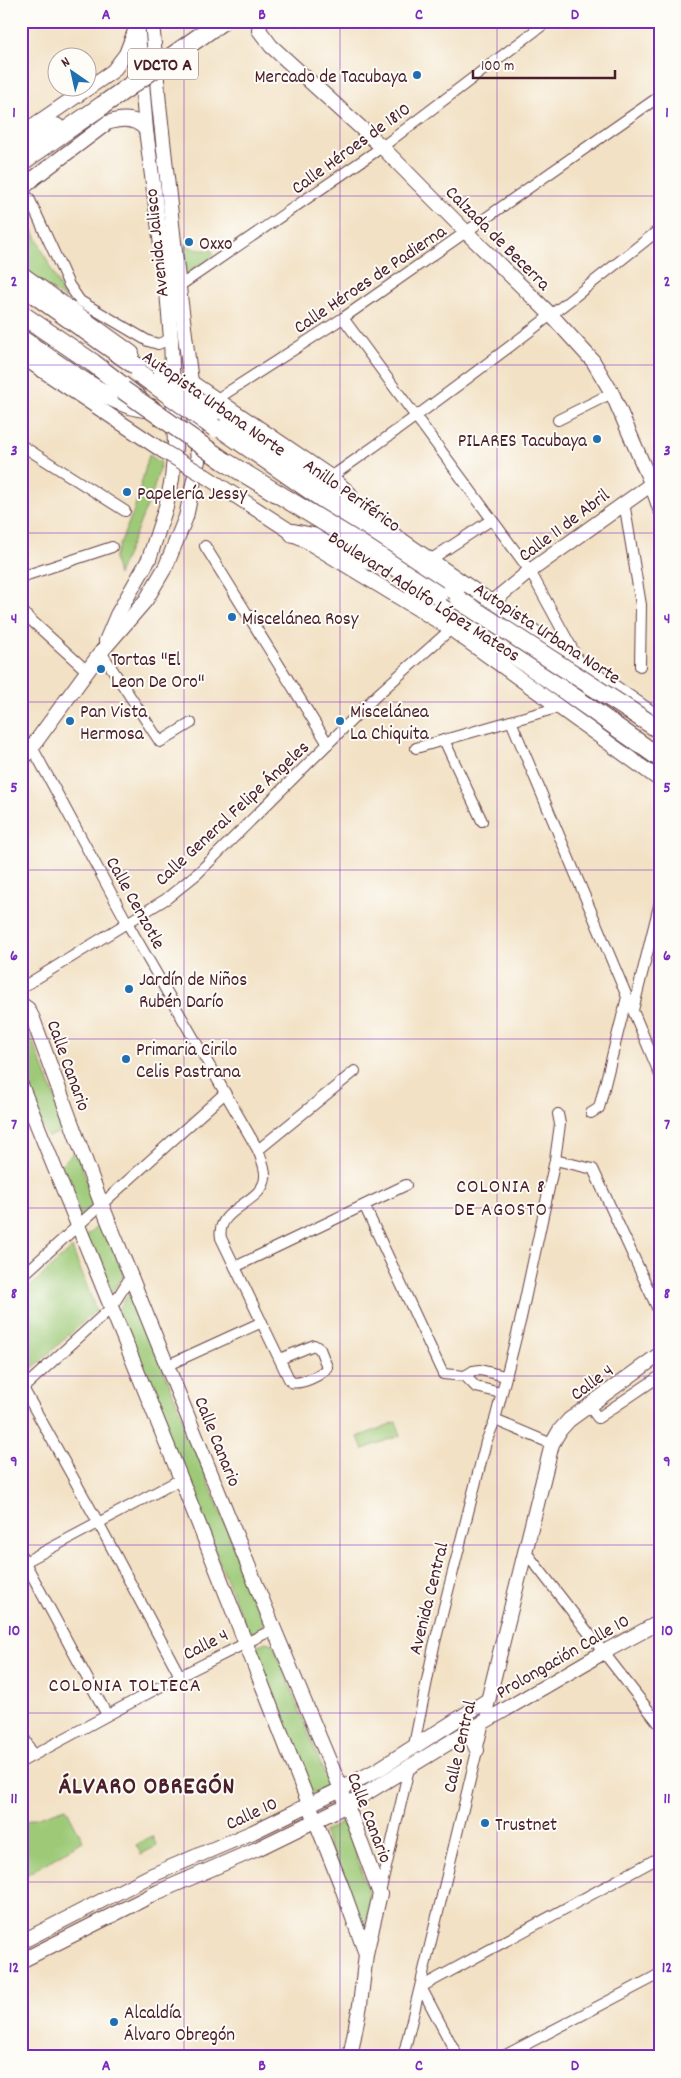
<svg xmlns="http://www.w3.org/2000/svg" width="681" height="2078" font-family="Dekko,sans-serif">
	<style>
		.green { fill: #9eca78; stroke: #747452 }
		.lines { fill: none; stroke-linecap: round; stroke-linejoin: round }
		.street-casing { stroke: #633c42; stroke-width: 12 }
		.secondary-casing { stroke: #633c42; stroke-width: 16 }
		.highway-casing { stroke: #633c42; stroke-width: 20 }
		.street { stroke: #fff; stroke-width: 10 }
		.secondary { stroke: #fff; stroke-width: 14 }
		.highway { stroke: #fff; stroke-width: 18 }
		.secondary-bridge-casing { stroke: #633c42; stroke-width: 16; stroke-linecap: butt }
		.highway-bridge-casing { stroke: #633c42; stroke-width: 20; stroke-linecap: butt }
		.secondary-bridge { stroke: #fff; stroke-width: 14 }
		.highway-bridge { stroke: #fff; stroke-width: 18 }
		.grid { fill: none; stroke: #7b2cbf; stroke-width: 1; stroke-opacity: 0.55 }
		.poi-dot { fill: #1f6fb2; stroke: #fdfcf7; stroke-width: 2 }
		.labels { text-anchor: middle; stroke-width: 4; stroke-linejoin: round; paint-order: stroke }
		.shield { fill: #fdfcf7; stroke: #806168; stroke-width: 1 }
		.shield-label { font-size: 18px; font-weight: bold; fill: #4a1f2b }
		.poi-label { font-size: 19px; fill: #4a1f2b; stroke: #fdfcf7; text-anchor: start }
		.street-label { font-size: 19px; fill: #4a1f2b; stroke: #fdfcf7 }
		.neighbourhood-label { font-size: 20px; letter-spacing: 1px; fill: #4a1f2b; stroke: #fdfcf7 }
		.district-label { font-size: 24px; font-weight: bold; letter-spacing: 1px; fill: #4a1f2b; stroke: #fdfcf7 }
		.neatline { fill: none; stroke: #7b2cbf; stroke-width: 2 }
		.grid-label { font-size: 16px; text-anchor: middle; font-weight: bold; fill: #7b2cbf }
	</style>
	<rect width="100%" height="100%" fill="#fdfcf7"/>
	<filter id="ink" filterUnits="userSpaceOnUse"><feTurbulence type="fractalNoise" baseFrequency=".02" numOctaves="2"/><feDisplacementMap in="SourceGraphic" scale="10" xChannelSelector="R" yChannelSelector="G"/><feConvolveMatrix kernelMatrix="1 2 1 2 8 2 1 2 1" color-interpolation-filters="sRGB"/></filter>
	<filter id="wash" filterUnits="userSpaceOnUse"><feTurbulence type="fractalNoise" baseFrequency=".0096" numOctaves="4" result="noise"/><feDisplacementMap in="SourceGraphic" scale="20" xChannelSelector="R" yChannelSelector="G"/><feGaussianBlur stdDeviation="1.12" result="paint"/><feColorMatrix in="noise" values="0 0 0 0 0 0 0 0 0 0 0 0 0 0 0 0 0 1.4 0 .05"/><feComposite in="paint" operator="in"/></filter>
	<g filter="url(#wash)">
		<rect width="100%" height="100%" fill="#f2e1c4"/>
		<g class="green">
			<path d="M21 204 65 299 33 277 21 259Z"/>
			<path d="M182 242C192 249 199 252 211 249L214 255 185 275Z"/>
			<path d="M149 455 161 463 152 494 118 575 114 558 134 510Z"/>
			<path d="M21 1012 68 1130 47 1137 21 1074Z"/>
			<path d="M74 1152 77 1153 95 1203 80 1217 60 1166Z"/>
			<path d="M104 1221 124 1275 110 1294 85 1237Z"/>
			<path d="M72 1248 96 1310 21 1379V1295Z"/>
			<path d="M132 1290 264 1622 262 1628 249 1634 116 1312Z"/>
			<path d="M396 1422 401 1435 363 1449 358 1437Z"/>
			<path d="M266 1642 273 1644 329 1785 308 1795 253 1650 256 1646Z"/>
			<path d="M66 1808 83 1841 21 1878V1823Z"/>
			<path d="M345 1821 369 1894C371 1904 370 1918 363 1925H361L323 1832Z"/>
			<path d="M152 1836 157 1846 141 1854 136 1845Z"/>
		</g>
	</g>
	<g filter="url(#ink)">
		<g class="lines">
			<g class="street-casing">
				<g id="street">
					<path d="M29 198 69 285 80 301 148 341 158 344 171 339"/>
					<path d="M175 289 382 147 548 21"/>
					<path d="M343 318 530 571 579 661"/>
					<path d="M217 399 343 318 660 96"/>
					<path d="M558 420 612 393"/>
					<path d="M21 445 125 511"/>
					<path d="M331 477C444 398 553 315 660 229"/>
					<path d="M624 502 641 605 640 666"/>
					<path d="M205 546 328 744"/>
					<path d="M430 560 491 520"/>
					<path d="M21 577 112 547"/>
					<path d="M21 611 87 671"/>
					<path d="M101 652 160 742 191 723"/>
					<path d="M511 721 660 1075"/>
					<path d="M444 740 482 821"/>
					<path d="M32 747 129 926 258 1150C261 1158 266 1168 265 1177 264 1203 215 1208 221 1238L289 1379 291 1382C300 1385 323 1375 327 1367L320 1349 314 1345 280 1359"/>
					<path d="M416 748 560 707"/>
					<path d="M21 988 166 899 198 873 377 695 451 629"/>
					<path d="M633 1010 660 902"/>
					<path d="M591 1113 599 1108 627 997"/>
					<path d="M258 1150 355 1071"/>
					<path d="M555 1160 593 1169 660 1314"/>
					<path d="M365 1207 443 1374 465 1376 473 1371 480 1370 505 1376"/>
					<path d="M235 1267 406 1185"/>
					<path d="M21 1277 225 1093"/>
					<path d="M168 1365 262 1322"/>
					<path d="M465 1376 476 1387 501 1393"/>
					<path d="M23 1388 99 1524 180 1676"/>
					<path d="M21 1390 111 1308 131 1276"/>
					<path d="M589 1406 598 1418 660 1376"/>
					<path d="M495 1420 552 1444"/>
					<path d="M525 1551 660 1725"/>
					<path d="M21 1555 107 1715"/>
					<path d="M21 1564 181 1479"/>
					<path d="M21 1732 33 1755"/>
					<path d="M413 1750 434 1646 486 1442 495 1420 521 1318 555 1160 560 1124 558 1114"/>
					<path d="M21 1762 180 1676 274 1629"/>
					<path d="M380 1893 410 1764"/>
					<path d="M421 1987 660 1857"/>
					<path d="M421 1987 458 2057"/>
					<path d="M403 2057 484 1722"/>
					<path d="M502 2057 660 1974"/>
				</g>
			</g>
			<g class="secondary-casing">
				<g id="secondary">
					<path d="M261 21 259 30 271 46 382 147 467 233 552 316 593 361 612 393 651 483 660 509"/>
					<path d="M21 134 113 71 126 54 135 31"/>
					<path d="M21 190 34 178 107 123C121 118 136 117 146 130"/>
					<path d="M21 273 132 353"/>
					<path d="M21 356 163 451"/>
					<path d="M187 382H191L331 477 350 494"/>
					<path d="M217 412 660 719"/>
					<path d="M205 476 293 533 451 629 660 780"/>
					<path d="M491 603 530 571 660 478"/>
					<path d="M106 641 117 615 149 559 166 507 172 479 175 447 171 339 167 291 146 130 137 21"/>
					<path d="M21 762 102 651 146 600 166 566 186 517 198 461 191 382 179 288 159 104 152 21"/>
					<path d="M21 1004 28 1009 33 1019 101 1203 274 1629 341 1789 380 1894 366 1954 360 2005 350 2057"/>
					<path d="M21 1085 181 1479 341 1885 366 1954"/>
					<path d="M486 1709 552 1444 560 1430 569 1420 660 1354"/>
					<path d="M460 1736 472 1739 477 1750"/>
					<path d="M21 1942 150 1876 253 1832 341 1789 379 1769 488 1700"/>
					<path d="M21 1961 158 1892 257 1849 347 1805 460 1736 604 1652 660 1622"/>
				</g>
			</g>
			<g class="highway-casing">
				<g id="highway">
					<path d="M21 144 56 127"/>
					<path d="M21 162 103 105"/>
					<path d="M21 285 156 380"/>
					<path d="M21 314 93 363 137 397"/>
					<path d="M21 339C51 358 118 412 151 408"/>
					<path d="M222 429 477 606"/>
					<path d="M293 533 318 538 370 561"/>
					<path d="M414 590 526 663 660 758"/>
					<path d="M550 643 573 671"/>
				</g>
			</g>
			<use href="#street" class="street"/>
			<use href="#secondary" class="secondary"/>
			<use href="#highway" class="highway"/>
			<g class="secondary-bridge-casing">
				<g id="secondary-bridge">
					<path d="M161 374 217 412"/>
					<path d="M163 451 205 476"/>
				</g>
			</g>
			<g class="highway-bridge-casing">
				<g id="highway-bridge">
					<path d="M103 105 222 21"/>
					<path d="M140 374 215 428"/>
					<path d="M123 390 224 461 359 543 438 595"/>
					<path d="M459 600 660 730"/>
				</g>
			</g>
			<use href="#secondary-bridge" class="secondary-bridge"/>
			<use href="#highway-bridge" class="highway-bridge"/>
		</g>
	</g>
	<path class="grid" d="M184 21V2057M340 21V2057M497 21V2057M21 196H660M21 365H660M21 533H660M21 702H660M21 870H660M21 1039H660M21 1208H660M21 1376H660M21 1545H660M21 1713H660M21 1882H660"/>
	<g class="poi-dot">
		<circle cx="417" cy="75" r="5"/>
		<circle cx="189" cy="242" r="5"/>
		<circle cx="597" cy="439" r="5"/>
		<circle cx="127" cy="492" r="5"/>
		<circle cx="232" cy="617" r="5"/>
		<circle cx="101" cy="669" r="5"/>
		<circle cx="70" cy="721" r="5"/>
		<circle cx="340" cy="721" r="5"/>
		<circle cx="129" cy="989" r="5"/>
		<circle cx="126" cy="1059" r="5"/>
		<circle cx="485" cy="1823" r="5"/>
		<circle cx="114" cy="2022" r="5"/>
	</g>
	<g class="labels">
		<rect class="shield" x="128" y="48.5" width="70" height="31" rx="4"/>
		<g class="shield-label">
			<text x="163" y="70">VDCTO A</text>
		</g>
		<g class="poi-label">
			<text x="407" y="82" text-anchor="end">Mercado de Tacubaya</text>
			<text x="199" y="249">Oxxo</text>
			<text x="587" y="446" text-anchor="end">PILARES Tacubaya</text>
			<text x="137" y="499">Papelería Jessy</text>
			<text x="242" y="624">Miscelánea Rosy</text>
			<text x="111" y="665">Tortas "El<tspan x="111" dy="22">Leon De Oro"</tspan></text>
			<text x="80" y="717">Pan Vista<tspan x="80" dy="22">Hermosa</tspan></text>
			<text x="350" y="717">Miscelánea<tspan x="350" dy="22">La Chiquita</tspan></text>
			<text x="139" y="985">Jardín de Niños<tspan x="139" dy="22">Rubén Darío</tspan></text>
			<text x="136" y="1055">Primaria Cirilo<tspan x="136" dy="22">Celis Pastrana</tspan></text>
			<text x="495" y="1830">Trustnet</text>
			<text x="124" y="2018">Alcaldía<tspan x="124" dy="22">Álvaro Obregón</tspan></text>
		</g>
		<g class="street-label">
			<text transform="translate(350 147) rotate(-36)" y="7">Calle Héroes de 1810</text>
			<text transform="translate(499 237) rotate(45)" y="7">Calzada de Becerra</text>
			<text transform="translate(155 243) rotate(-96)" y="7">Avenida Jalisco</text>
			<text transform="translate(369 278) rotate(-34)" y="7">Calle Héroes de Padierna</text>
			<text transform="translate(215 402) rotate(35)" y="7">Autopista Urbana Norte</text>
			<text transform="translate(353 494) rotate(35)" y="7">Anillo Periférico</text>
			<text transform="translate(563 524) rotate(-37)" y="7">Calle 11 de Abril</text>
			<text transform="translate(425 595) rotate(33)" y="7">Boulevard Adolfo López Mateos</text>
			<text transform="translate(548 632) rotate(33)" y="7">Autopista Urbana Norte</text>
			<text transform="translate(231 812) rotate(-43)" y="7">Calle General Felipe Ángeles</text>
			<text transform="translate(137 902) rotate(61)" y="7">Calle Cenzotle</text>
			<text transform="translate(70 1065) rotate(70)" y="7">Calle Canario</text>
			<text transform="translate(591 1381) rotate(-36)" y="7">Calle 4</text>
			<text transform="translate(219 1441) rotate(68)" y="7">Calle Canario</text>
			<text transform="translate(427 1598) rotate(-76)" y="7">Avenida Central</text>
			<text transform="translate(205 1643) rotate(-27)" y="7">Calle 4</text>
			<text transform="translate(562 1655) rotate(-30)" y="7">Prolongación Calle 10</text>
			<text transform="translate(458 1746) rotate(-77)" y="7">Calle Central</text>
			<text transform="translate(251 1812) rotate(-25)" y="7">Calle 10</text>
			<text transform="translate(371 1817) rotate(69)" y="7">Calle Canario</text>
		</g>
		<g class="neighbourhood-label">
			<text x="501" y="1192">COLONIA 8<tspan x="501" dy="23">DE AGOSTO</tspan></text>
			<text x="125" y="1691">COLONIA TOLTECA</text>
		</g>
		<g class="district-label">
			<text x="147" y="1793">ÁLVARO OBREGÓN</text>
		</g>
	</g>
	<rect width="681" height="2078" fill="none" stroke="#fdfcf7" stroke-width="55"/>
	<g transform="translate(72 72) rotate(326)"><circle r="24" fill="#fdfcf7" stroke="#b5a4a5"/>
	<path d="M0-4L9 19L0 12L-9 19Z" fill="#1f6fb2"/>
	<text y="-8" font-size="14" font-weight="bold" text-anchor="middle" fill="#4a1f2b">N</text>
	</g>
	<path d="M473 70v8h142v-8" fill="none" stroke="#4a1f2b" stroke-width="2.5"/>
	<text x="481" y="70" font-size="15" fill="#4a1f2b" stroke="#fdfcf7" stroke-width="4" paint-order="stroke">100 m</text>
	<rect x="28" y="28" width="626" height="2022" class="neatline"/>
	<g class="grid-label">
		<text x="106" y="19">A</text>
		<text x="262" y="19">B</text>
		<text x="419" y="19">C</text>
		<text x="575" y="19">D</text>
		<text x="14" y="117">1</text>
		<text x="667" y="117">1</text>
		<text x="14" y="286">2</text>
		<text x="667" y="286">2</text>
		<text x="14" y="455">3</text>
		<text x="667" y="455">3</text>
		<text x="14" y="623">4</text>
		<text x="667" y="623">4</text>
		<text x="14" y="792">5</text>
		<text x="667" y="792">5</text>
		<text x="14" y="960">6</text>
		<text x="667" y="960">6</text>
		<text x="14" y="1129">7</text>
		<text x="667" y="1129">7</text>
		<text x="14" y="1298">8</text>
		<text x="667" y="1298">8</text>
		<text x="14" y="1466">9</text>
		<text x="667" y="1466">9</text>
		<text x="14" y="1635">10</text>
		<text x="667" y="1635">10</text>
		<text x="14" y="1803">11</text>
		<text x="667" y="1803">11</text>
		<text x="14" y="1972">12</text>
		<text x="667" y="1972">12</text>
		<text x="106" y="2070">A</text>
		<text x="262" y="2070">B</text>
		<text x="419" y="2070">C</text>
		<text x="575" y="2070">D</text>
	</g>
</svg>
